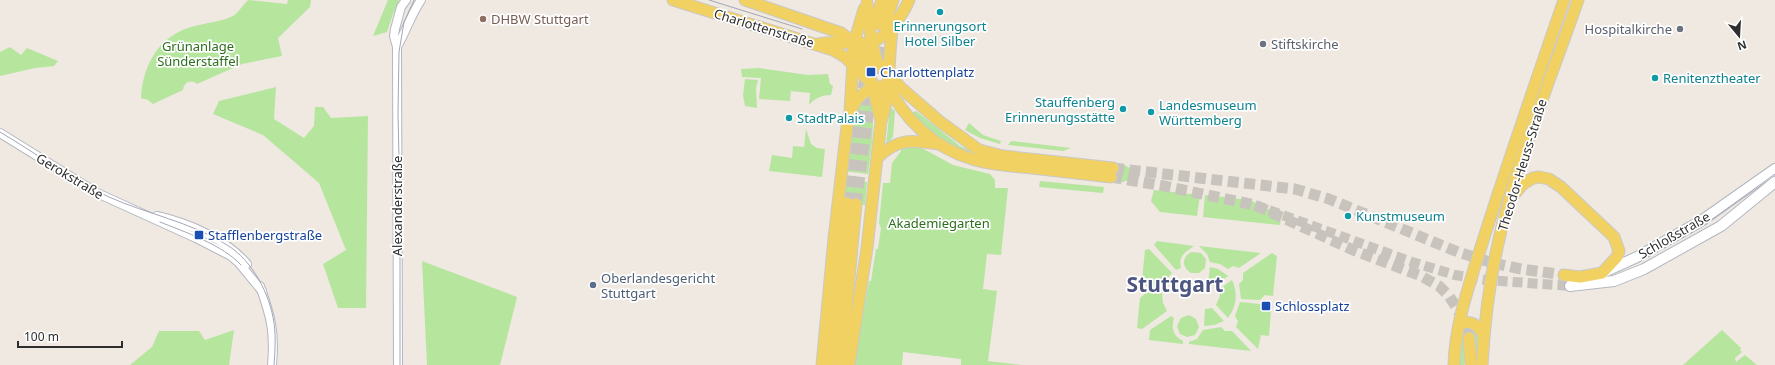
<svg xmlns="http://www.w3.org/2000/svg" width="1775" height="365" font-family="'Noto Sans',sans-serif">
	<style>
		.green { fill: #b6e59e }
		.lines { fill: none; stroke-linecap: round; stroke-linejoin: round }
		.secondary-tunnel { stroke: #c8c4bd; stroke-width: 10; stroke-dasharray: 10 5; stroke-linecap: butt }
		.primary-tunnel { stroke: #c8c4bd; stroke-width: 11; stroke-dasharray: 11 5.5; stroke-linecap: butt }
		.tertiary-casing { stroke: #b4b7c1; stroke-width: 10 }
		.secondary-casing { stroke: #b4b7c1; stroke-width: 12 }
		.primary-casing { stroke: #c9c9c9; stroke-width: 13 }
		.tertiary { stroke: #fff; stroke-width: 8 }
		.secondary { stroke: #fff; stroke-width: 10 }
		.primary { stroke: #f2d163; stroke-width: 11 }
		.tram { stroke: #a3a6b8; stroke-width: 1 }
		.culture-dot { fill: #0f9aa8; stroke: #fff; stroke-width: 1.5 }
		.education-dot { fill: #8d6e63; stroke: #fff; stroke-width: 1.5 }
		.worship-dot { fill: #6b7280; stroke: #fff; stroke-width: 1.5 }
		.transit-dot { fill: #1a4fb4; stroke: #fff; stroke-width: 1.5 }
		.service-dot { fill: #5c6f8a; stroke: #fff; stroke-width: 1.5 }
		.labels { text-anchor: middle; stroke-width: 3.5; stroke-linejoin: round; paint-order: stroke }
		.education-label { font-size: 13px; fill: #785e54; stroke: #fff; text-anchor: start }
		.culture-label { font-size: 13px; fill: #0d838f; stroke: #fff; text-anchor: start }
		.street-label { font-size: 13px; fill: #2e2e2e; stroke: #fff }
		.worship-label { font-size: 13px; fill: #5b616d; stroke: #fff; text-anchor: end }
		.park-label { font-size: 13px; fill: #2c6e1b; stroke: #fff }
		.transit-label { font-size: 13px; fill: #164399; stroke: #fff; text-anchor: start }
		.service-label { font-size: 13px; fill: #4e5e75; stroke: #fff; text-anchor: start }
		.town-label { font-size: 21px; font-weight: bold; fill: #4d5680; stroke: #fff }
	</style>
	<rect width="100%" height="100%" fill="#efe9e1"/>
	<g class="green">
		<path d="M248 0 287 4 288 0H311L310 7 278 38 282 56 242 64 197 84C191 79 184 82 183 90L153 104 148 100 141 98C143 65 158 37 191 27 204 23 221 22 233 16 238 13 243 5 248 0Z"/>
		<path d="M388 0H399L393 14 387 32 373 36Z"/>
		<path d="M10 47 21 55 27 48 58 61 54 66 35 68 0 76V52Z"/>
		<path d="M759 68 808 75 828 74 830 84 833 86 831 95C822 95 815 98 809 105L810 93 791 91 790 101 759 99 761 78 742 77 741 69Z"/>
		<path d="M745 79 758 80 756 88 757 108 745 106 743 95Z"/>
		<path d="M276 87 274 119 304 138 314 126 315 107H323L331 118 368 116 366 308H338L323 264 346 250 319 183 263 135 213 114 219 101Z"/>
		<path d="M865 98H869L872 101C875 126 871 150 868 174L844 171 850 120Z"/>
		<path d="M890 107 895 111 893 137 886 145Z"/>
		<path d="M916 111 960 146 989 159 959 150 931 133 911 113Z"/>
		<path d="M969 123 983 135 1001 141 1000 144 980 138 965 130Z"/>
		<path d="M806 129 811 144 817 148 825 149 822 177 769 171 772 155 792 158 793 146 804 147Z"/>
		<path d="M1011 141 1071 148 1063 151 1008 145Z"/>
		<path d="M901 147H920L953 165 990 174 995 180V188H1008L1001 255 987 254 983 289 997 291 988 361 1022 365H961V359L903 352 902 365H854L869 281H871L876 249H878L881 228 879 223 883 183H890L892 163 901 151Z"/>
		<path d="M1113 163 1124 165 1132 169 1133 175 1131 179 1123 182 1111 181Z"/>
		<path d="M843 179 867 182 865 205 841 202Z"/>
		<path d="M1040 181 1104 187 1103 193 1039 187Z"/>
		<path d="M1154 190 1200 195 1197 216 1160 212 1151 201Z"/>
		<path d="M1205 195 1250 200 1268 209 1282 211 1280 225 1203 217Z"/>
		<path d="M1157 241 1194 246C1186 252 1178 255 1181 268L1176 270 1154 245Z"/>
		<path d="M1199 246 1261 253 1239 268 1233 266 1228 269 1220 264 1210 262 1207 254Z"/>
		<path d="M1149 249 1172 273 1166 280 1162 289 1148 287 1142 280 1145 250Z"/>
		<path d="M1192 252 1201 253 1206 259 1205 268 1199 273H1191C1181 267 1182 256 1192 252Z"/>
		<path d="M1272 253 1277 256 1273 296 1265 295 1260 300 1241 299 1239 284 1243 280V273Z"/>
		<path d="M422 261 517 297 500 365H427Z"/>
		<path d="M1210 267 1218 269 1228 276 1215 286 1208 283Z"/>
		<path d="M1232 280C1238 293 1237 306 1228 318L1216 305 1220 296 1218 290Z"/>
		<path d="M1147 292 1162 293 1163 303 1167 311 1142 329 1137 328 1140 298Z"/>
		<path d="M1240 302 1260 304 1264 311H1271L1269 336 1261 335 1258 349 1236 327 1238 321 1235 316Z"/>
		<path d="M1212 308 1224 321 1214 325 1204 326 1205 309Z"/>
		<path d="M1189 315 1196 319 1199 327 1195 335 1187 337 1180 334 1177 326 1181 318Z"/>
		<path d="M1171 316 1174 318C1171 328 1173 336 1183 341V344L1149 340 1150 330Z"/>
		<path d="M1467 326 1476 332 1478 337 1476 365 1467 337 1464 365H1458L1463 329Z"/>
		<path d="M1221 327 1225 331H1232L1251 351 1189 344V342L1197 339 1203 330Z"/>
		<path d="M234 330 229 365H130L152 347 159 331H199L205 340Z"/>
		<path d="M1722 330 1741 348 1740 350 1742 352 1735 358 1736 362 1745 355 1757 365H1683Z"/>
	</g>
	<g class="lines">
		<path class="secondary-tunnel" d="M1255 205 1412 262 1455 275 1486 280 1570 286"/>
		<g class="primary-tunnel">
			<path d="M1113 168 1295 189 1329 199 1458 252 1493 263 1521 269 1564 275"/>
			<path d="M1111 177 1164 186 1255 205 1353 250 1421 276 1439 286 1449 296 1458 310 1466 326 1469 338"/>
			<path d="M847 203 866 69"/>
			<path d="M856 204 869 108 885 29"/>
		</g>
		<g class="tertiary-casing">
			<g id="tertiary">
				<path d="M397 47C406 31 411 15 421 0"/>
				<path d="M0 133 97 193 196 238 231 256 239 263 262 291"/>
				<path d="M157 216C188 223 226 239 247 264"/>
				<path d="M260 286C271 317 275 332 272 365"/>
				<path d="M398 365 397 47 394 36 395 29 401 7 406 0"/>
			</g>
		</g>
		<g class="secondary-casing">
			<g id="secondary">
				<path d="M1602 273 1637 257 1701 221 1775 169"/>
				<path d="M1570 286 1614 281 1644 269 1721 226 1775 182"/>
			</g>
		</g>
		<g class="primary-casing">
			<g id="primary">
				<path d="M673 0 833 50 845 57 879 91"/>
				<path d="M745 0 841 33 868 53 888 73 901 88 939 121 979 150 1003 156 1113 168"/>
				<path d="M867 3C868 26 871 39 877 61"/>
				<path d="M867 14C875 24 880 26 893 25"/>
				<path d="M876 18 882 0"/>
				<path d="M886 22 893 0"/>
				<path d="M818 44C834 40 851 45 867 43 885 41 903 15 909 0"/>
				<path d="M858 48 868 68 881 121"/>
				<path d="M887 84C904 119 934 148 972 159 991 165 1012 166 1032 168 1059 171 1085 174 1111 177"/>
				<path d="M850 112 854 43 864 9"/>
				<path d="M878 157C899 138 911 140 938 144"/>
				<path d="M1511 198 1523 184 1533 178 1539 177 1549 179 1561 187 1614 237 1619 251 1617 257 1602 273 1580 277 1564 275"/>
				<path d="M1460 323C1472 320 1477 325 1484 335"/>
				<path d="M1469 338 1471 365"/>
				<path d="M822 365 834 238 848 118C855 96 870 82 894 87"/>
				<path d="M830 365 847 203"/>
				<path d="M841 365 856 204"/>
				<path d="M849 365 867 248 881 121C892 91 887 57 893 25"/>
				<path d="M1454 365C1455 325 1469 285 1481 247 1507 164 1536 82 1564 0"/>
				<path d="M1482 365C1485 310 1493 254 1509 201 1528 132 1555 67 1578 0"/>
			</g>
		</g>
		<use href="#tertiary" class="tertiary"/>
		<use href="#secondary" class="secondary"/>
		<use href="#primary" class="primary"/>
		<g class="tram">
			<path d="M709 0 802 29"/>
			<path d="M0 132C36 153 71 180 109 197 147 214 191 222 227 245 252 260 270 294 274 323 276 337 275 351 274 365"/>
			<path d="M160 222C185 232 223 245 241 265"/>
			<path d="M1648 257 1700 228 1775 174"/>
			<path d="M400 365V204L398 114 399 52 404 22 414 0"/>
		</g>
	</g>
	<g class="culture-dot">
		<circle cx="940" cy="12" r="4"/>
		<circle cx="1655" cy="78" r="4"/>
		<circle cx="1123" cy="109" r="4"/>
		<circle cx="1151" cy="112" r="4"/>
		<circle cx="789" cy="118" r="4"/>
		<circle cx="1348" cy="216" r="4"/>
	</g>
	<circle class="education-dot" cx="483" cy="19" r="4"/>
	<g class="worship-dot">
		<circle cx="1680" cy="29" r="4"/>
		<circle cx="1263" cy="44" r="4"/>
	</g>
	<g class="transit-dot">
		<rect x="866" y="67" width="10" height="10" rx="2"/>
		<rect x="194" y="230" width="10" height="10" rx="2"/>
		<rect x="1261" y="301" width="10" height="10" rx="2"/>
	</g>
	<circle class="service-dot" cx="593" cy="285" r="4"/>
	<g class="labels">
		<g class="education-label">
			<text x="491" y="24">DHBW Stuttgart</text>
		</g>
		<g class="culture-label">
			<text x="940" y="31" text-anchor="middle">Erinnerungsort<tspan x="940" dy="15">Hotel Silber</tspan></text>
			<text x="1663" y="83">Renitenztheater</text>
			<text x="1115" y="107" text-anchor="end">Stauffenberg<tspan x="1115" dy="15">Erinnerungsstätte</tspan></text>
			<text x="1159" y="110">Landesmuseum<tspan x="1159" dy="15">Württemberg</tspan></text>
			<text x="797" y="123">StadtPalais</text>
			<text x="1356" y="221">Kunstmuseum</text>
		</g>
		<g class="street-label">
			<text transform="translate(764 28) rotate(17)" y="5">Charlottenstraße</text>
			<text transform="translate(1522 165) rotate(-73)" y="5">Theodor-Heuss-Straße</text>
			<text transform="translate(70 176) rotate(31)" y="5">Gerokstraße</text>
			<text transform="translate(397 206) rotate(-90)" y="5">Alexanderstraße</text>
			<text transform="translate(1674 235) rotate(-30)" y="5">Schloßstraße</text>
		</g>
		<g class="worship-label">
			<text x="1672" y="34">Hospitalkirche</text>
			<text x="1271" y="49" text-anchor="start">Stiftskirche</text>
		</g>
		<g class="park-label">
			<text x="198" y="51">Grünanlage<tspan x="198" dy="15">Sünderstaffel</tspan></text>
			<text x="939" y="228">Akademiegarten</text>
		</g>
		<g class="transit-label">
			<text x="880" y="77">Charlottenplatz</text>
			<text x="208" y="240">Stafflenbergstraße</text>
			<text x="1275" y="311">Schlossplatz</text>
		</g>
		<g class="service-label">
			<text x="601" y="283">Oberlandesgericht<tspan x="601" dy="15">Stuttgart</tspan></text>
		</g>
		<g class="town-label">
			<text x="1175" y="292">Stuttgart</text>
		</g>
	</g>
	<g transform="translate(1739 36) rotate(162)" stroke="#ffffff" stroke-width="3" paint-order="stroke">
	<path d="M0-3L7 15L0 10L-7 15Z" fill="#2e2e2e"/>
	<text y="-6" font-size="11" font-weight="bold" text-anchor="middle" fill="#2e2e2e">N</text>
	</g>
	<path d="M18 341v6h104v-6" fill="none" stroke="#2e2e2e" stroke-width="2"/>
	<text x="24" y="341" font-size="12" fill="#2e2e2e" stroke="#ffffff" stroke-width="3" paint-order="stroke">100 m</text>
</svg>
